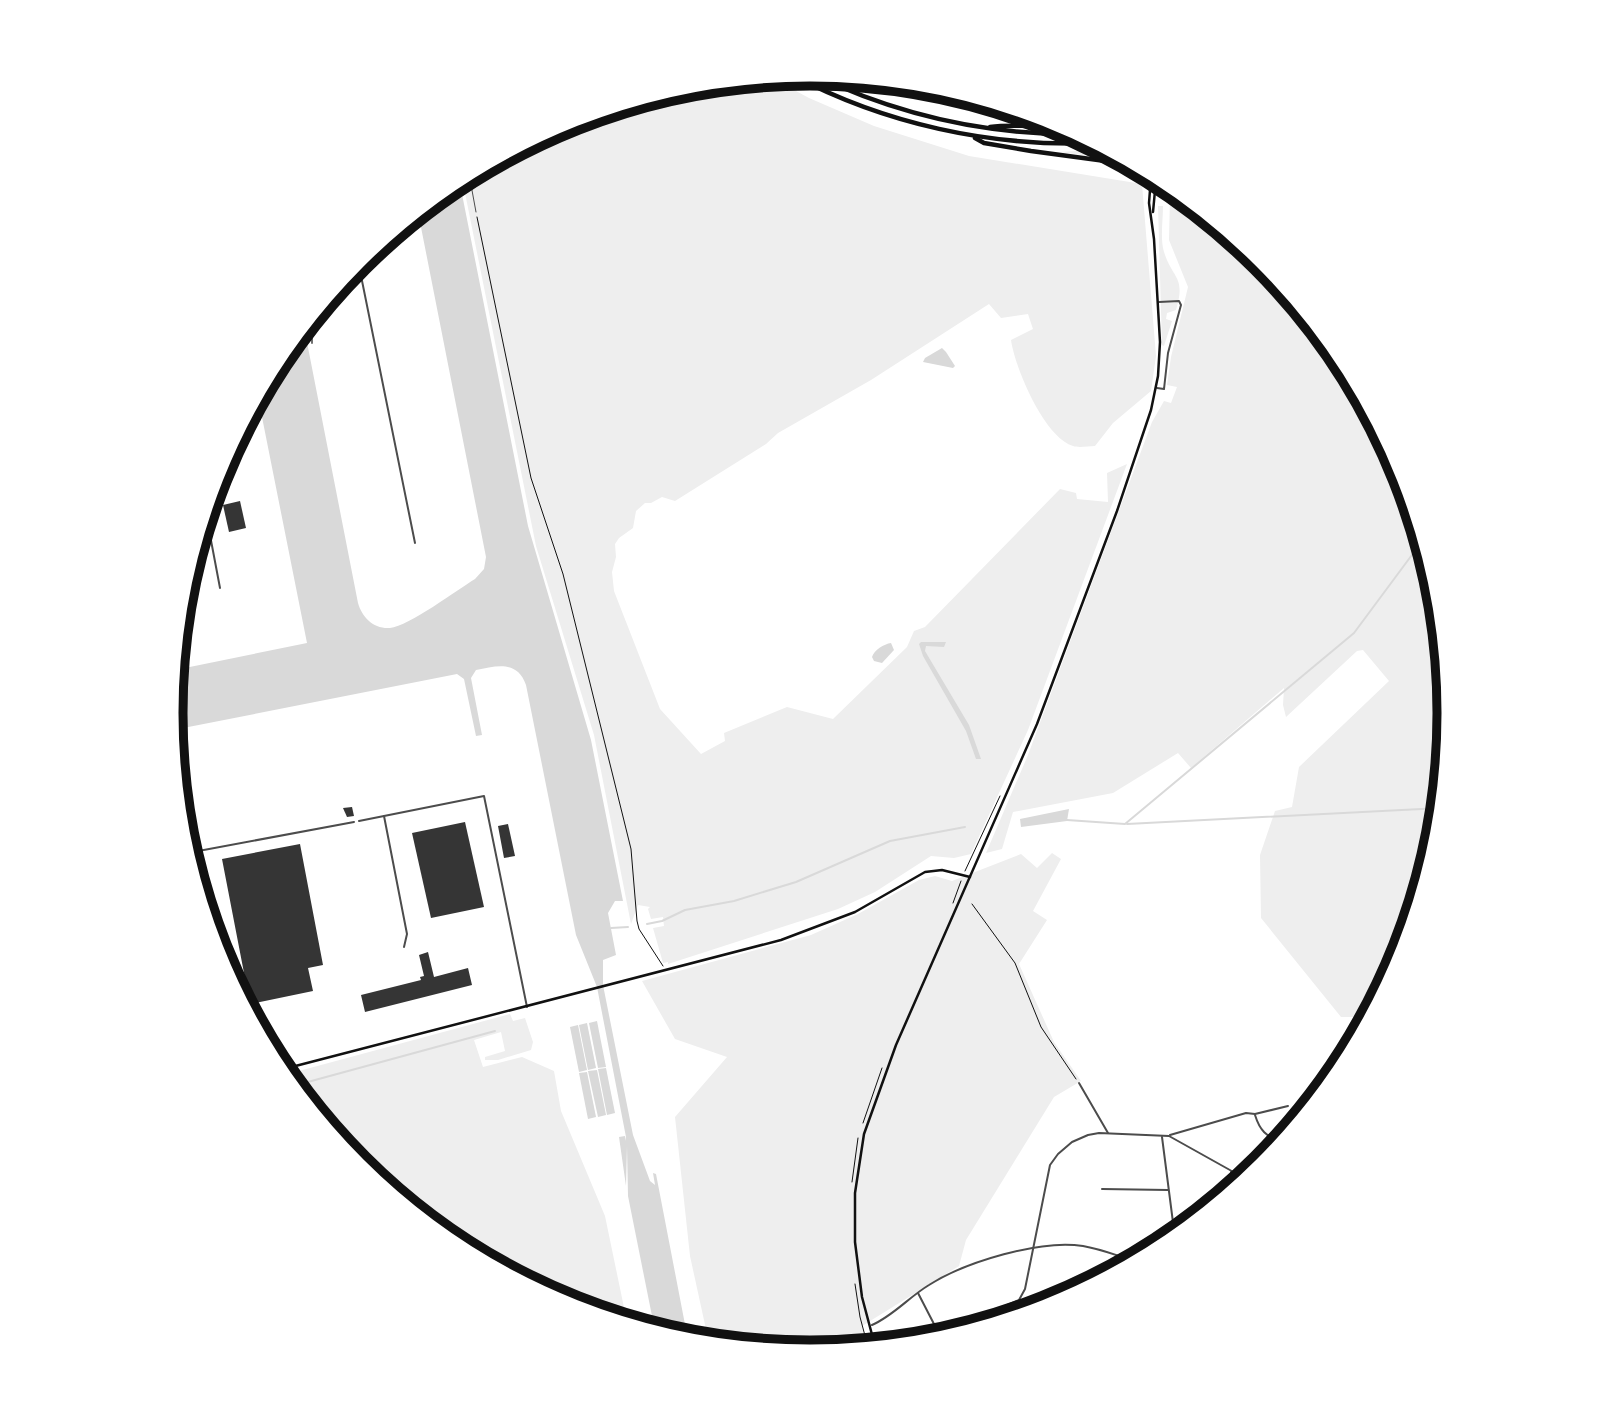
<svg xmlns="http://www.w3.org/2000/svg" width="1621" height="1426" font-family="'IBM Plex Sans',sans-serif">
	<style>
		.green { fill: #eee }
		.water { fill: #d9d9d9 }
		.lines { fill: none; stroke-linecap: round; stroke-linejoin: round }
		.stream { stroke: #d9d9d9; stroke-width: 2 }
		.building { fill: #353535 }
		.path { stroke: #111; stroke-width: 1 }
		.service { stroke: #4c4c4c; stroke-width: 1 }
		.minor { stroke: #4c4c4c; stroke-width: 2 }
		.secondary { stroke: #111; stroke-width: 2.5 }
		.motorway { stroke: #111; stroke-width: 4.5 }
		.rail { stroke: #707070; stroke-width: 2 }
		.rim { fill: none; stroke: #111; stroke-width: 9 }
	</style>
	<rect width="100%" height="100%" fill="#fff"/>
	<g class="green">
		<path d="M770 77 809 98 874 126 969 156 1142 184 1156 356 1151 391 1113 423 1095 446C1088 446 1079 448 1073 446 1044 437 1015 368 1011 340L1033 329 1028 314 1001 318 989 304 871 380 778 433 766 444 675 501 662 497 651 503H645L636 511 633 528 619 538 615 544 616 557 612 572 614 591 660 709 701 754 725 741 724 733 787 707 833 719 907 647 914 631 925 627 1060 489 1076 493 1077 499 1108 502 1107 473 1127 464 1028 730 971 854 954 858 931 856 875 892 838 909 668 964V962L663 963 653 928 664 926 663 917 651 919 648 909 650 907 638 905 631 924 594 735 536 546 462 178 566 122 686 86Z"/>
		<path d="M869 79 936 86 1023 112C971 112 917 97 869 79Z"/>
		<path d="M1106 149 1127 161 1060 152Z"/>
		<path d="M1174 192 1183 196 1263 261 1342 358 1401 469 1438 589 1450 713 1438 838 1401 958 1370 1017H1341L1261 918 1260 855 1275 811 1292 807 1299 767 1389 681 1363 650 1357 651 1286 717 1283 705 1284 688 1191 768 1178 753 1113 793 1013 812 1002 849 986 853 1028 755 1152 422 1164 401 1171 403 1177 387 1167 385 1171 357 1188 287 1169 240 1170 197Z"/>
		<path d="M1158 206H1163C1163 220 1160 239 1164 252 1173 280 1186 276 1176 310L1167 313 1166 319 1172 321 1164 346 1162 345Z"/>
		<path d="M1052 853 1061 859 1033 911 1047 920 1019 964 1054 1042 1081 1081 1054 1097 966 1240 959 1266 862 1326 866 1347 810 1352 709 1343 690 1256 675 1117 727 1057 675 1039 642 981 811 935 858 914 919 880 935 876 952 881 1021 854 1037 868Z"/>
		<path d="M510 1014 513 1021 525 1018 533 1042 531 1050 498 1060H485V1057L505 1051 501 1032 474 1040 483 1067 522 1057 554 1071 561 1111 605 1216 627 1322 565 1304 455 1244 358 1165 284 1075Z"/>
	</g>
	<g class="water">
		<path d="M459 179 528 526 591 740 623 901H615L608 913 616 955 603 960V985L633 1135 650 1181 655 1185 653 1173 656 1174 688 1340 655 1331 628 1196 627 1146 626 1186 619 1137 625 1136 626 1141V1137L597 987 576 935 526 685C517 660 497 666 476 670L471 678 482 735 476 736 464 679 457 674 173 730 171 713 175 670 307 643 258 397 279 357 304 327 358 603C362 617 373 629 390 628 409 626 457 590 475 579L484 569 486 557 418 212Z"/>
		<path d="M942 348 946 352 955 366 953 368 923 362 925 358Z"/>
		<path d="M921 642H946L944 647 926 646 925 651 969 725 981 759H976L966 731 923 656 919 644Z"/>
		<path d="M891 643 894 650 882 663 874 661 872 657C874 650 884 644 891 643Z"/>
		<path d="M1069 809 1067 821 1021 827 1020 819Z"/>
		<path d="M597 1021 606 1067 598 1068 589 1023Z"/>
		<path d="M587 1023 596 1068 588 1070 579 1025Z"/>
		<path d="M578 1025 587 1070 579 1072 570 1027Z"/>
		<path d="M606 1068 615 1113 607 1115 598 1069Z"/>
		<path d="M597 1070 606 1115 598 1117 588 1071Z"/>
		<path d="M587 1072 596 1117 588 1119 579 1073Z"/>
	</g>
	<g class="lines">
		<g class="stream">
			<path d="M1067 820 1125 824 1354 633 1423 540"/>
			<path d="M1127 824 1441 808"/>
			<path d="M647 924 662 921 685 910 734 901 796 882 890 841 965 827"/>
			<path d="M611 928 628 927"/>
			<path d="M293 1086 495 1031"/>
		</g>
	</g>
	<g class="building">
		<path d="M240 501 246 528 229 532 223 505Z"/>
		<path d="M181 607H184L187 621 181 622Z"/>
		<path d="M352 807 354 816 347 817 343 808Z"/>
		<path d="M465 822 484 907 431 918 412 833Z"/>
		<path d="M508 824 515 856 504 858 498 826Z"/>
		<path d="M300 844 323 965 308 968 313 991 250 1004 222 859Z"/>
		<path d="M428 952 434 977 468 968 472 985 365 1012 361 995 421 980 420 977 424 976 419 955Z"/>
	</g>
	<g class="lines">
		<g class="path">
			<path d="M477 217 531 478 563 574 631 849 637 921 639 929 663 966"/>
			<path d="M965 871 1000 796"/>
			<path d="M953 903 961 881"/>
			<path d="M972 904 1015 963 1041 1027 1076 1079"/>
			<path d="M863 1123 882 1068"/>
			<path d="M852 1182 858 1138"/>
			<path d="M855 1284 860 1317 868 1347"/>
		</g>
		<path class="service" d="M469 174 476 212"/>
		<g class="minor">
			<path d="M358 261 415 543"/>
			<path d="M1157 388 1164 389 1168 353 1181 305 1179 301 1159 302"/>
			<path d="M206 514 220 588"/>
			<path d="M181 812 188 825 204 905"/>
			<path d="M384 816 407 934 404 947"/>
			<path d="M359 821 484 796 527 1007"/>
			<path d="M193 852 354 822"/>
			<path d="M1079 1083 1108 1133"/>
			<path d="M1255 1115C1260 1131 1266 1136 1281 1142"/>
			<path d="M1170 1135 1246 1113 1255 1114 1288 1106"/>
			<path d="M1162 1137 1175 1238"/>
			<path d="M1102 1189 1168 1190"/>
			<path d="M1231 1191V1172"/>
			<path d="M1175 1230 1185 1229"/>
			<path d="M918 1293 935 1326"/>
			<path d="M1005 1306 1019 1300 1025 1289 1050 1165 1058 1154 1072 1142 1088 1135 1099 1133 1169 1136 1246 1179"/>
			<path d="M872 1325C893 1316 909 1297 929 1285 965 1262 1041 1239 1083 1246 1101 1249 1118 1256 1135 1261"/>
		</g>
		<g class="secondary">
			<path d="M1153 212 1156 180"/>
			<path d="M280 1070 781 940 855 912 925 872 942 870 970 877"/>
			<path d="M875 1346 862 1297 855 1242V1193L864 1134 896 1045 1037 724 1117 511 1151 410 1158 376 1160 342 1154 239 1149 203 1151 177"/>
		</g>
		<g class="motorway">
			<path d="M812 74C895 114 985 135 1078 134"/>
			<path d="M792 75C885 124 990 147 1095 143"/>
			<path d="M990 127C1012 124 1035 128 1058 124"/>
			<path d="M975 138 984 143 1031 151 1135 165"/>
			<path d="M1149 172 1151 176"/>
			<path d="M1156 182 1158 177"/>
		</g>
		<path class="rail" d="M312 318V343"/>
	</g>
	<path d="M0 0H1621V1426H0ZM183 713a627 627 0 1 1 1254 0a627 627 0 1 1-1254 0Z" fill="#fff" fill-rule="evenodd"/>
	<path class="rim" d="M183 713a627 627 0 1 1 1254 0a627 627 0 1 1-1254 0Z"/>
</svg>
